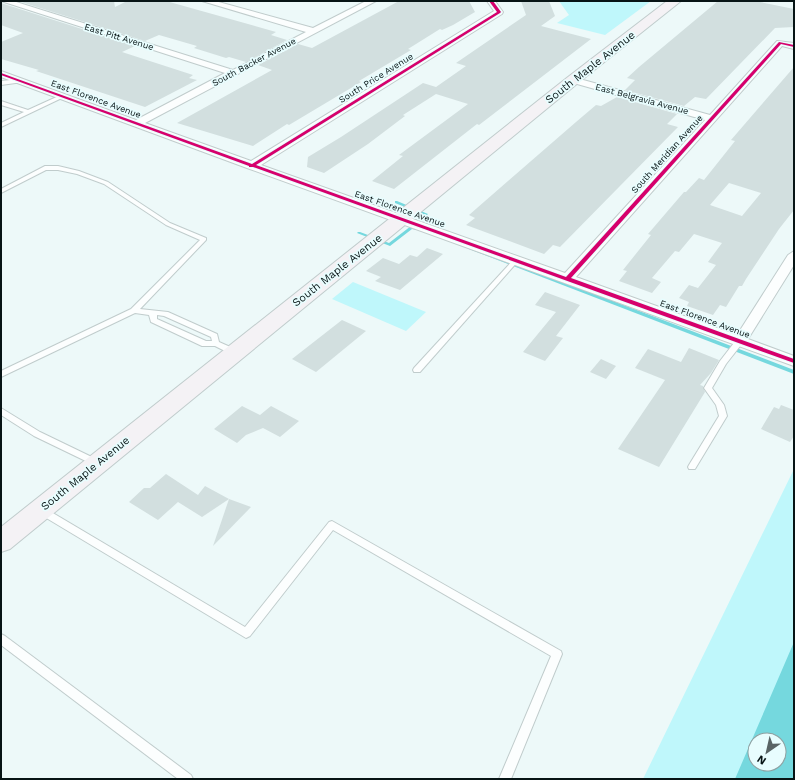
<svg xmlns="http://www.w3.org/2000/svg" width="795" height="780" font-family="'Work Sans',sans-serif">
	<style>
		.green { fill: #bff7fb; fill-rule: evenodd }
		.water { fill: #75d8de; fill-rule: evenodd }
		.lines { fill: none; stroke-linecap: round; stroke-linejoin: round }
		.stream { fill: #75d8de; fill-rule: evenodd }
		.building { fill: #d2dfdf; fill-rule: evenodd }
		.service-casing { stroke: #c0cccc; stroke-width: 2 }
		.minor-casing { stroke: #c0cccc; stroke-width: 2 }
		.secondary-casing { stroke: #c0cccc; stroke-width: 2 }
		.service { fill: #fcfefe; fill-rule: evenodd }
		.minor { fill: #fcfefe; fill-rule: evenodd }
		.secondary { fill: #f4f2f5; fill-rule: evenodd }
		.cycleway-casing { stroke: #e8fdfe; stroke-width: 2 }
		.cycleway { fill: #d6006c; fill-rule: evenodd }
		.labels { text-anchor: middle; stroke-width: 3.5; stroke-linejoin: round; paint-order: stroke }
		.far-street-label { font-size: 9px; fill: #071415; stroke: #e8fdfe }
		.street-label { font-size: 11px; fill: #071415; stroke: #e8fdfe }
	</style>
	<rect width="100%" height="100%" fill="#edf9f9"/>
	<g class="green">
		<path d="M559 1H651L605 35 557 23 569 15Z"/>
		<path d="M353 282 426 312 406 331 332 299Z"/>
		<path d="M794 469V779H643ZM755 740H779V764H755Z"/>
	</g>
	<path class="water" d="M794 642V779H735ZM755 740H779V764H755Z"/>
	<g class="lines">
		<g class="stream">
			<path d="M395 201H397L428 214 415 226H413V224L423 214 395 203Z"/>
			<path d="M411 226H413L419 229 417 230 412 229 390 246 357 233 358 232H360L389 243Z"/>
			<path d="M469 247H471L794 370V374L469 249Z"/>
		</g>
	</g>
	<g class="building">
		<path d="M18 1H114L115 7 127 1H166L276 32 271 35 287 40 246 62 229 57 226 58 194 48 197 46 159 35 145 41Z"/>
		<path d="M399 1H469L475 12 453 25 442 30 440 29 408 49 411 50 359 81 361 82 289 125 287 124 253 146 177 123 272 70 258 65 298 44 312 48Z"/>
		<path d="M521 1H549L555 16 541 26 591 39 479 125 477 124 394 189 372 181 403 156 399 155 468 104 436 94 403 115 405 116 368 144 324 173 307 167 308 157 341 137 423 83 436 87 466 66 456 63 526 15Z"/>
		<path d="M718 1H755L794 9V27L775 28 706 99 695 97 684 106 625 90 635 80 627 78 639 67Z"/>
		<path d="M1 3 135 46 122 52 193 75 189 78 197 80 145 107 36 71 39 70 1 59V42L23 33 1 25Z"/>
		<path d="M794 67V210L779 229 746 279 742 286H739L726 307 720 305 713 315 687 306 689 302 679 298 689 285 698 288 716 265 708 262 722 243 694 234 679 252 675 251 652 278 661 282 652 293 619 281 627 271 623 270 651 235 648 234 684 192H686L699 178 704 180 735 141 731 140ZM729 183 761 193 742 216 710 205Z"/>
		<path d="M617 97 677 114 667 124 678 127 560 247 553 245 544 254 466 225 475 218 469 215 576 122 596 105 601 106Z"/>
		<path d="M427 248 443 254 400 290 375 281 381 277 366 271 383 258 399 264 410 255 417 257Z"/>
		<path d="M545 292 580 305 556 336 563 338 545 361 523 352 556 312 535 305Z"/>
		<path d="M342 320 366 331 316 372 292 359Z"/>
		<path d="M689 348 719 360 711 373 700 385 703 386 705 392 659 467 618 449 665 380 635 368 648 349 681 362Z"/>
		<path d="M601 359 616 366 606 379 590 372Z"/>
		<path d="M781 405 794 410V436L790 442 761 429 774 407 779 409Z"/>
		<path d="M242 406 260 415 271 406 299 421 280 437 263 428 246 435 237 443 214 429Z"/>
		<path d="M166 474 198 495 205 486 229 499 202 517 178 502 158 520 129 502 144 488H150Z"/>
		<path d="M229 499 251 507 213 546Z"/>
	</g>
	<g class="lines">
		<g class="service-casing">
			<g id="service">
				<path d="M21 79 23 80V82L1 85V81Z"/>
				<path d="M61 95 66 96 1 127V123L24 112 1 105V101L28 110Z"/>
				<path d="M45 166H58L79 171 108 182 170 223 206 238V240L140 309 168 312 217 334 219 342 237 350 238 352 237 354H231L215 346H202L151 322 149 315 135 313 1 377V371L131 309 200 240 166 225 104 184 77 174 58 170H46L1 193V189ZM157 315 164 316 211 337 212 341H206L157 319Z"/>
				<path d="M517 257 519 258V260L420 372H414L413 370 414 368 515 258Z"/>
				<path d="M737 339H740L744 341 726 364 712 388 724 405 727 416 695 469H689L688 467 689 465 719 416 716 405 704 388 720 361Z"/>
				<path d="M1 408 40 432 100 461 101 463 100 465H94L34 436 1 415Z"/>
				<path d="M41 506 245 627 329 522 332 521 561 651 562 654 511 779H499L551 656 333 530 250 636 246 638 38 513 36 510 38 507Z"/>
				<path d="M1 634 5 636 191 775 193 779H178L1 645Z"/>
			</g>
		</g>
		<g class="minor-casing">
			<path id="minor" d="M1 1H13L233 70 306 32 202 1H215L313 28 366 1H376L145 123 251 161 494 11 487 1H495L503 12 502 14 261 165 565 273 705 120 570 82V78H576L710 115 777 41 794 43V49L782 46 576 277 737 335 788 255 794 251V265L748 339 794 356V366L247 168 1 77V71L136 120 225 73Z"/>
		</g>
		<g class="secondary-casing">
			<path id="secondary" d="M667 1H681L578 83 10 549 1 552V527L568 77Z"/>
		</g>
		<use href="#service" class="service"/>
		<use href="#minor" class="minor"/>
		<use href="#secondary" class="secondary"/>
		<g class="cycleway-casing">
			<path id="cycleway" d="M489 1H493L501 12 500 13 256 165 566 277 779 42 794 45V47L781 44 571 278 794 359V363L253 167H249V166L1 75V73L252 164 497 12Z"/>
		</g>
		<use href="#cycleway" class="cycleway"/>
	</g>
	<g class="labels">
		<g class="far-street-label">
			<text transform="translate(119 37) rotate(17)" y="3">East Pitt Avenue</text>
			<text transform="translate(254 62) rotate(-28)" y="3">South Backer Avenue</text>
			<text transform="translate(376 78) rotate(-32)" y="3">South Price Avenue</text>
			<text transform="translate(96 99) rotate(20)" y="3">East Florence Avenue</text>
			<text transform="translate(642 99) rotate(15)" y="3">East Belgravia Avenue</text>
			<text transform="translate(667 154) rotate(-48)" y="3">South Meridian Avenue</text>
			<text transform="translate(400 209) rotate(19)" y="3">East Florence Avenue</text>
			<text transform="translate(705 319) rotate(20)" y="3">East Florence Avenue</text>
		</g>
		<g class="street-label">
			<text transform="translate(590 67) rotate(-38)" y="4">South Maple Avenue</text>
			<text transform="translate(337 270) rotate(-38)" y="4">South Maple Avenue</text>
			<text transform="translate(85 473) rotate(-39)" y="4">South Maple Avenue</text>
		</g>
	</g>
	<rect width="795" height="780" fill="none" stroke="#071415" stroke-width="4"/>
	<g transform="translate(767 752) rotate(214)"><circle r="19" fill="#e8fdfe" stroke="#8ea0a1"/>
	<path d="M0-3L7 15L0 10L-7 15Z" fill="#586465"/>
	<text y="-6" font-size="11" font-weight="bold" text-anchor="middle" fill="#071415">N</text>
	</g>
</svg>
